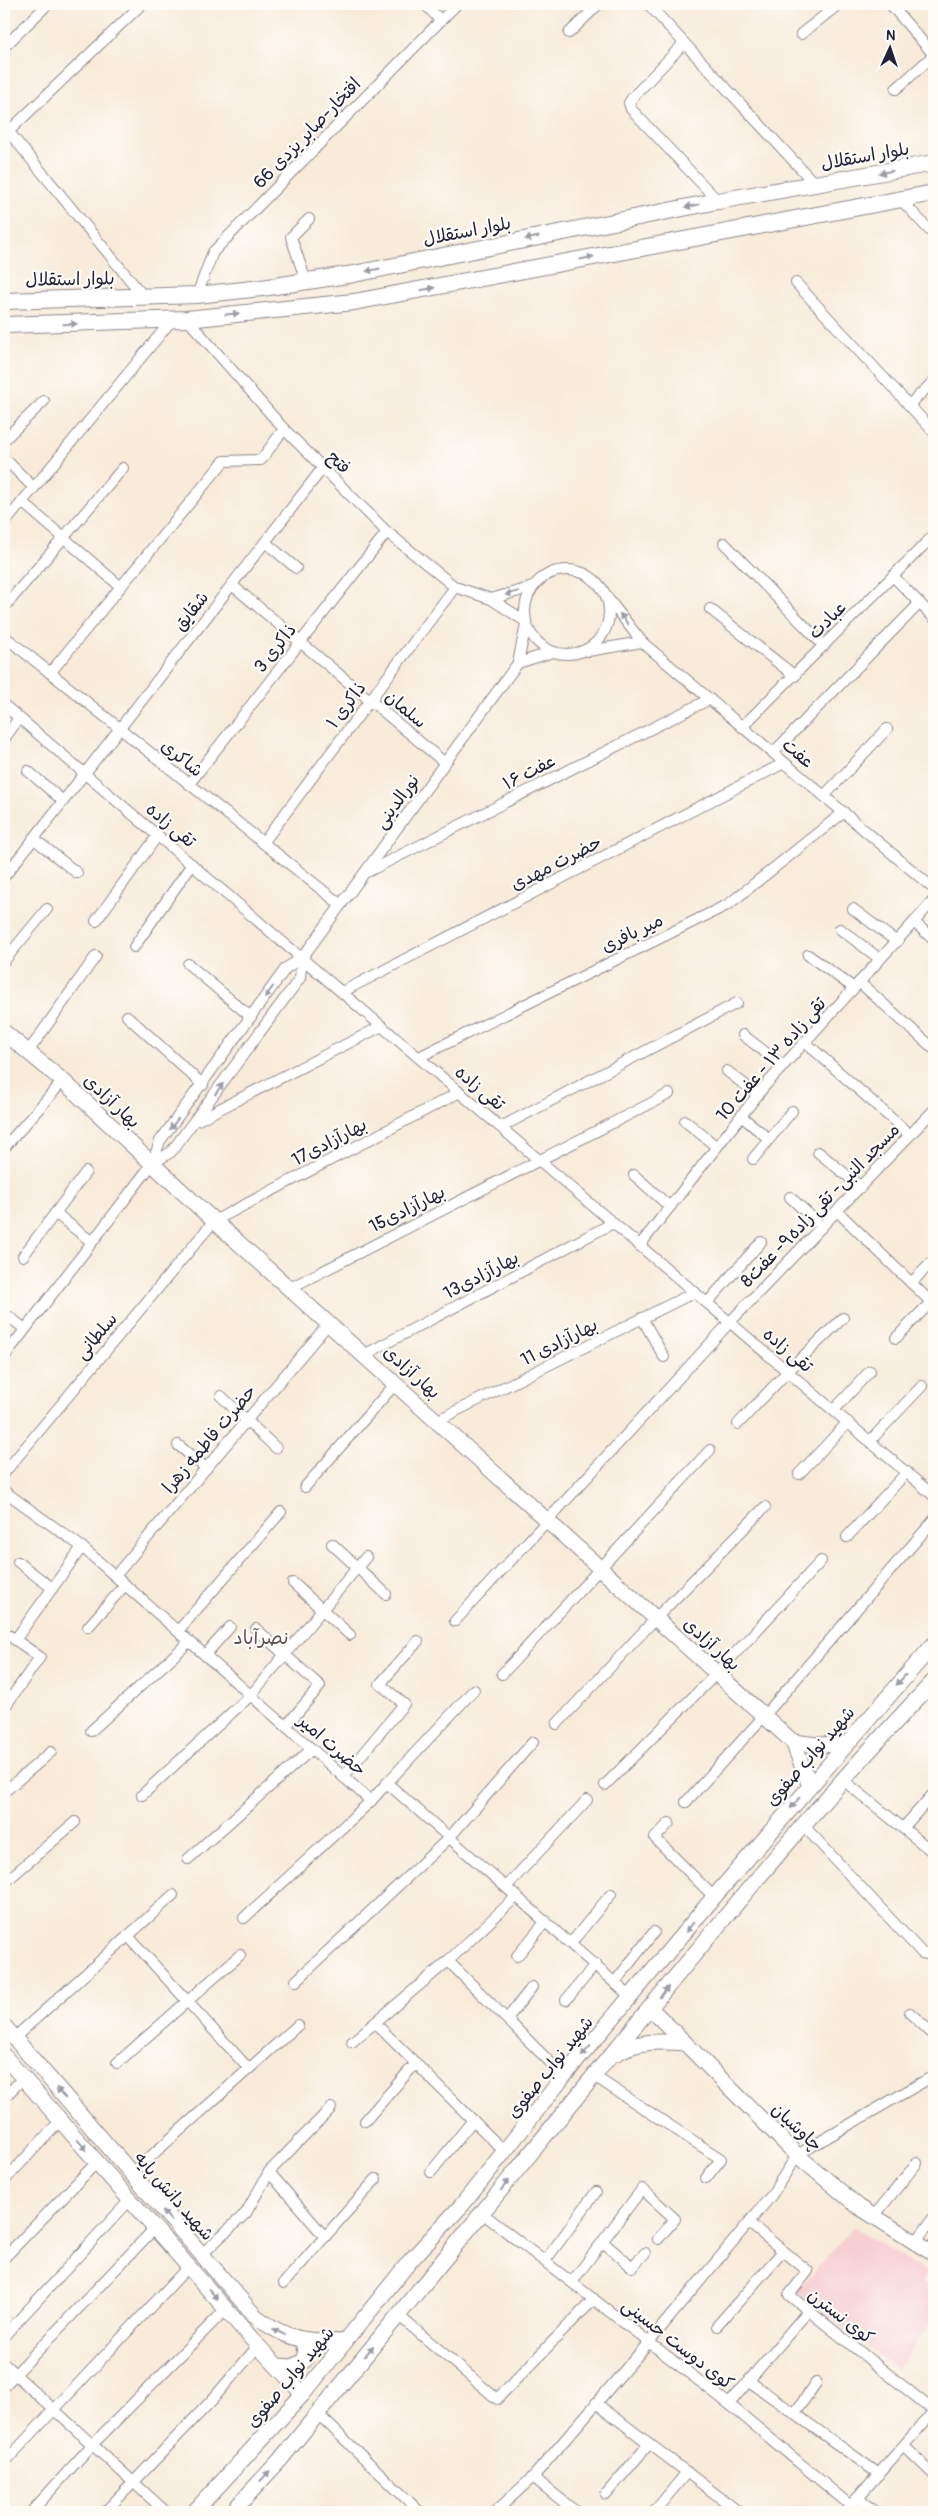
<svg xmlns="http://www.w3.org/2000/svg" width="938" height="2516" font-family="Pangolin,'Playpen Sans Arabic',sans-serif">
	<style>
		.built { fill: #f7cfd3 }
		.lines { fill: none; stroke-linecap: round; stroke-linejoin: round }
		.street-casing { stroke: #8d868a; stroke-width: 12 }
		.secondary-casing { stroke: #8d868a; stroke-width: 17 }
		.primary-casing { stroke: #8d868a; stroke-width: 18 }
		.street { stroke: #fff; stroke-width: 10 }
		.secondary { stroke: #fff; stroke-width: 15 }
		.primary { stroke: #fff; stroke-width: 16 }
		.oneway { fill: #9c9ca7 }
		.labels { text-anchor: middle; stroke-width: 4.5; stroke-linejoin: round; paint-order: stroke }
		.street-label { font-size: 18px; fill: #22223b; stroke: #fdfcf7 }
		.neighbourhood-label { font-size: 19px; fill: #625159; stroke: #fdfcf7 }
	</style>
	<rect width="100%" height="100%" fill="#fdfcf7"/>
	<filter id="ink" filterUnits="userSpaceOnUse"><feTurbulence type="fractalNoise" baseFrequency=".02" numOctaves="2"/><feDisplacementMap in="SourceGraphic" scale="10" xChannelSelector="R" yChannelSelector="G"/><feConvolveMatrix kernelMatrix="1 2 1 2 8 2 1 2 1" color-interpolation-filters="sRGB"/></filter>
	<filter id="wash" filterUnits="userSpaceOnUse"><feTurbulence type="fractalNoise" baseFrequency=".0096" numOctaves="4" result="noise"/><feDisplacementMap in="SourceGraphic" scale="20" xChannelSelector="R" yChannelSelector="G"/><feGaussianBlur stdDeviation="1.12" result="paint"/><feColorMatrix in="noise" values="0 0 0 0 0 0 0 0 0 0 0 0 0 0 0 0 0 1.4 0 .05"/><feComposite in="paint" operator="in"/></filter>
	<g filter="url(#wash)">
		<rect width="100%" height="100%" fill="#f8ebd9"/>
		<path class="built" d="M854 2227 927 2273 922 2281 934 2288V2320L897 2370 796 2292Z"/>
	</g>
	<g filter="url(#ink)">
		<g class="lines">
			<g class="street-casing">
				<g id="street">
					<path d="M425 4 440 20"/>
					<path d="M648 4 816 185"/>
					<path d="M890 4 934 55"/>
					<path d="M569 33 599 4"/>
					<path d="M801 34 839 4"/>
					<path d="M684 43 632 98 629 103 631 109 718 201"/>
					<path d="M4 47 48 4"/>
					<path d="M896 89 934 55"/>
					<path d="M4 126 144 297"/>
					<path d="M9 131 142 4"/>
					<path d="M900 199 934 235"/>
					<path d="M306 281 291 237 309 219"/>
					<path d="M796 283 934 432"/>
					<path d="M197 295 213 252 457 4"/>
					<path d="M187 319 284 429 387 532 455 587 491 599 525 621"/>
					<path d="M909 405 934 381"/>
					<path d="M4 440 44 401"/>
					<path d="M4 458 34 488"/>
					<path d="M22 502 121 587"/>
					<path d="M4 524 172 320"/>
					<path d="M265 542 296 568"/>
					<path d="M724 543 824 646"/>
					<circle cx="567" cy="612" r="42"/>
					<path d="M894 577 934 618"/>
					<path d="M232 585 445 763"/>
					<path d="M606 596 642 642 934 889"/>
					<path d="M491 599 533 587"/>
					<path d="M7 604 123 468"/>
					<path d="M710 609 795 676"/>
					<path d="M4 636 341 905"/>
					<path d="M588 651 642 642"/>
					<path d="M518 663 553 652"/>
					<path d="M50 673 224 461 261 460 284 429"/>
					<path d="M4 705 934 1496"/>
					<path d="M742 727 934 535"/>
					<path d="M4 739 19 718"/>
					<path d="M773 753 920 603"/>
					<path d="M28 771 63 801"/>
					<path d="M189 784 387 532"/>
					<path d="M824 796 887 729"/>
					<path d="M33 838 77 873"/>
					<path d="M263 843 455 587"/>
					<path d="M367 872 710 699"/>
					<path d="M4 877 322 469"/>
					<path d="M853 909 897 942"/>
					<path d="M96 921 158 835"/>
					<path d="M914 922 934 940"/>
					<path d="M840 929 880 959"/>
					<path d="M134 947 192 864"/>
					<path d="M808 955 854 988"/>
					<path d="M4 961 47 909"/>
					<path d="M188 964 251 1017"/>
					<path d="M859 982 934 1049"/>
					<path d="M342 992 784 763"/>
					<path d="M127 1016 203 1085"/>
					<path d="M743 1035 783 1066"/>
					<path d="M805 1042 910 1135"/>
					<path d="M28 1052 96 956"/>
					<path d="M419 1057 729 904 844 812"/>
					<path d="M727 1071 758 1095"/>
					<path d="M741 1116 769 1139"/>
					<path d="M198 1120 382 1026"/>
					<path d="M685 1121 717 1147"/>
					<path d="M501 1127 737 1003"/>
					<path d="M4 1148 63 1081"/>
					<path d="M818 1152 861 1187"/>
					<path d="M753 1159 792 1111"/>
					<path d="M152 1164 171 1152 300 978 302 958"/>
					<path d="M634 1175 670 1207"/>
					<path d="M790 1197 822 1227"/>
					<path d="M837 1211 934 1305"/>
					<path d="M55 1213 92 1242"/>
					<path d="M640 1245 763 1088 934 900"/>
					<path d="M23 1256 86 1172"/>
					<path d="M911 1283 934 1260"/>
					<path d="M290 1288 669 1094"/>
					<path d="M707 1303 761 1242"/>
					<path d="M4 1313 25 1329"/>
					<path d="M642 1318 664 1357"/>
					<path d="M896 1338 931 1302"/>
					<path d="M364 1355 613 1223"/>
					<path d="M4 1357 152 1164 160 1141 286 968 302 958 518 663 526 624"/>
					<path d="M221 1396 276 1448"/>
					<path d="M834 1410 870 1371"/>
					<path d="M438 1420 695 1292"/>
					<path d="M738 1424 788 1371 843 1318"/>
					<path d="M870 1441 922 1386"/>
					<path d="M178 1445 206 1468"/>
					<path d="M4 1473 214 1221 460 1092"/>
					<path d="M799 1474 848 1422"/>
					<path d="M305 1487 396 1383"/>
					<path d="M4 1491 82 1547 371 1801 387 1783 632 1998"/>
					<path d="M847 1537 907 1472"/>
					<path d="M332 1544 386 1594"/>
					<path d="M18 1562 52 1588"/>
					<path d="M115 1576 329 1323"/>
					<path d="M293 1583 350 1635"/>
					<path d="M455 1621 730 1322 934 1110"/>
					<path d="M88 1627 125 1585"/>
					<path d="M256 1629 320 1686 286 1726"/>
					<path d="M178 1631 281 1512"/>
					<path d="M4 1632 40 1657 4 1708"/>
					<path d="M15 1640 82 1547"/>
					<path d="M205 1655 230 1627"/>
					<path d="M502 1674 710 1450"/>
					<path d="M557 1724 656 1618 765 1507"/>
					<path d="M91 1731 189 1642"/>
					<path d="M343 1777 404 1704 380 1684 418 1641"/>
					<path d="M843 1780 934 1853"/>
					<path d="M387 1783 474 1690"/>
					<path d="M605 1785 717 1673 821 1561"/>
					<path d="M4 1792 51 1752"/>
					<path d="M142 1795 251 1695 366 1557"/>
					<path d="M686 1802 764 1716 934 1520"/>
					<path d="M669 1823 655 1838 714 1897"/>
					<path d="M804 1826 922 1953 934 1956"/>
					<path d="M903 1828 934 1793"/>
					<path d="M188 1859 312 1749"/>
					<path d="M4 1883 75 1822"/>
					<path d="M506 1887 587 1800"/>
					<path d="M244 1918 371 1801"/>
					<path d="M128 1936 173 1895"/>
					<path d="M571 1943 611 1894"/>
					<path d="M517 1956 546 1921"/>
					<path d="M448 1961 564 2076"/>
					<path d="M296 1981 449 1838 533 1742"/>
					<path d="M615 1982 654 1932"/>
					<path d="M566 2000 596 1964"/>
					<path d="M910 2013 934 2035"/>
					<path d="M507 2019 532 1987"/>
					<path d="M375 2023 506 2153"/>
					<path d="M14 2038 128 1936 249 2069"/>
					<path d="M352 2042 448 1961 517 1896"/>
					<path d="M117 2063 240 1955"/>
					<path d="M594 2076 721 2159 706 2178"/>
					<path d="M4 2098 23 2078"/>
					<path d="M365 2121 416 2063"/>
					<path d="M269 2172 325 2237"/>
					<path d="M431 2172 473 2120"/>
					<path d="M131 2174 298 2025"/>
					<path d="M4 2181 61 2120"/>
					<path d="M482 2213 729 2404 851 2506"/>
					<path d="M874 2216 917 2163"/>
					<path d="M749 2223 808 2271 789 2295 934 2411"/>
					<path d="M603 2242 632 2267 645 2253"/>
					<path d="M916 2242 934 2217"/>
					<path d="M201 2255 246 2213 269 2172 331 2108"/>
					<path d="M4 2258 97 2162"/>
					<path d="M545 2261 596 2192"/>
					<path d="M572 2282 642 2189 675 2219 658 2239"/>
					<path d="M284 2283 376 2179"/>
					<path d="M398 2315 497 2399 594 2299"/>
					<path d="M717 2326 783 2251"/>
					<path d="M4 2336 130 2200"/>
					<path d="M4 2364 166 2512"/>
					<path d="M749 2381 879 2474"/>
					<path d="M4 2386 155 2228"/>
					<path d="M596 2403 739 2512"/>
					<path d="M729 2404 808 2311"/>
					<path d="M795 2413 816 2383"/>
					<path d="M318 2414 420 2512"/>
					<path d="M904 2446 934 2475"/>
					<path d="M4 2463 189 2266"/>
					<path d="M533 2477 576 2512"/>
					<path d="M606 2494 649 2444"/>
					<path d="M858 2497 876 2512"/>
					<path d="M31 2512 92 2445 226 2309"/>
					<path d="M105 2512 212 2400 258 2346"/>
					<path d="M495 2512 533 2477 649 2342 771 2196 797 2155 928 2079 934 2083"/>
					<path d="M654 2512 687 2472"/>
					<path d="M845 2512 934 2411"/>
				</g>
			</g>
			<g class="secondary-casing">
				<g id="secondary">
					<path d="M4 1032 63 1081 201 1209 793 1742 810 1786"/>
					<path d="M793 1742 817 1745 845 1744"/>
					<path d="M650 2008 797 2155 859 2207 934 2254"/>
					<path d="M4 2026 255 2316C288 2341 304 2341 344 2342"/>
					<path d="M615 2054C636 2040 661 2041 685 2043"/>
					<path d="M4 2056 258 2346 303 2394"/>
					<path d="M277 2366 292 2367 305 2360 306 2352 304 2340"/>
					<path d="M194 2512 303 2394 410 2261 462 2205 564 2076 714 1897 934 1644"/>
					<path d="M232 2512 280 2460C385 2330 492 2202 597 2072 706 1940 815 1805 934 1681"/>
				</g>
			</g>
			<g class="primary-casing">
				<g id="primary">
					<path d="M4 301 197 295 262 288 354 274 718 201 934 163"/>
					<path d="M4 325 187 319 354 302 934 193"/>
				</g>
			</g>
			<use href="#street" class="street"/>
			<use href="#secondary" class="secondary"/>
			<use href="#primary" class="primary"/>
		</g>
		<defs><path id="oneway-solid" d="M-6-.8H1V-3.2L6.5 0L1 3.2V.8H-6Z" transform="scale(1.25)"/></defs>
		<g class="oneway">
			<use href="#oneway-solid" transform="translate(886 172) rotate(170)"/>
			<use href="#oneway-solid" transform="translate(692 206) rotate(169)"/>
			<use href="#oneway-solid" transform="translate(532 238) rotate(169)"/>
			<use href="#oneway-solid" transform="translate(587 258) rotate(-12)"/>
			<use href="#oneway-solid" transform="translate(373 270) rotate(169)"/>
			<use href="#oneway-solid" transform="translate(428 289) rotate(-10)"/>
			<use href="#oneway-solid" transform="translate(232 314) rotate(-6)"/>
			<use href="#oneway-solid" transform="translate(70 324) rotate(-2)"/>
			<use href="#oneway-solid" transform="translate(512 593) rotate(164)"/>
			<use href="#oneway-solid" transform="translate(624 619) rotate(-128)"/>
			<use href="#oneway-solid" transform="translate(269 992) rotate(126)"/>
			<use href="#oneway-solid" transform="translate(219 1089) rotate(-54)"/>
			<use href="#oneway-solid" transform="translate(174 1124) rotate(127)"/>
			<use href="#oneway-solid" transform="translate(901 1680) rotate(132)"/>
			<use href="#oneway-solid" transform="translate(795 1803) rotate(131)"/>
			<use href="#oneway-solid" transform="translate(690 1927) rotate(129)"/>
			<use href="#oneway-solid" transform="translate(664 1992) rotate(-50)"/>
			<use href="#oneway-solid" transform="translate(586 2051) rotate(131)"/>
			<use href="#oneway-solid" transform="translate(61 2093) rotate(-131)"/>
			<use href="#oneway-solid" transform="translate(82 2145) rotate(49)"/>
			<use href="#oneway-solid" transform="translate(505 2185) rotate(-51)"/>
			<use href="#oneway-solid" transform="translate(167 2216) rotate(-131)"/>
			<use href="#oneway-solid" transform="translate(213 2294) rotate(49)"/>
			<use href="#oneway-solid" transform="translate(279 2332) rotate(-153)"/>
			<use href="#oneway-solid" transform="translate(369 2351) rotate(-51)"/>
			<use href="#oneway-solid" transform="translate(265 2476) rotate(-47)"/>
		</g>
	</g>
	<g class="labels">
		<g class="street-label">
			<text transform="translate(307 133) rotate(-46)" y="6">افتخار-صابر یزدی 66</text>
			<text transform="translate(865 156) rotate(-10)" y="6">بلوار استقلال</text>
			<text transform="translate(467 231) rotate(-11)" y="6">بلوار استقلال</text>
			<text transform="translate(70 279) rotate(-1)" y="6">بلوار استقلال</text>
			<text transform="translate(339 462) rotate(45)" y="6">فتح</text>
			<text transform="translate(191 611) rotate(-52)" y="6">شقایق</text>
			<text transform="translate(827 620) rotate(-45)" y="6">عبادت</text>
			<text transform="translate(275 648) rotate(-52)" y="6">ذاکری 3</text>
			<text transform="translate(346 705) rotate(-53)" y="6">ذاکری ۱</text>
			<text transform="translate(406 709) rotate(40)" y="6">سلمان</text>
			<text transform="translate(798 753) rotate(40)" y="6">عفت</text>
			<text transform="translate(182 758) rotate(39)" y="6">شاکری</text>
			<text transform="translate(529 772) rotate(-27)" y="6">عفت ۱۶</text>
			<text transform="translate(397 801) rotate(-54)" y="6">نورالدینی</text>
			<text transform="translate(171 825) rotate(40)" y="6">تقی زاده</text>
			<text transform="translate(556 863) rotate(-27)" y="6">حضرت مهدی</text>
			<text transform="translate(632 933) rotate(-26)" y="6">میر بافری</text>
			<text transform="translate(771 1059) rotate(-49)" y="6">تقی زاده ۱۳ - عفت 10</text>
			<text transform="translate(480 1088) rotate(40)" y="6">تقی زاده</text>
			<text transform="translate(112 1101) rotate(43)" y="6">بهار آزادی</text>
			<text transform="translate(329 1142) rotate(-28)" y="6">بهارآزادی17</text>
			<text transform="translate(820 1205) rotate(-46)" y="6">مسجد النبی- تقی زاده۹- عفت8</text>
			<text transform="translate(407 1209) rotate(-27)" y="6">بهارآزادی15</text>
			<text transform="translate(481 1275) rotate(-28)" y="6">بهارآزادی13</text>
			<text transform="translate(96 1336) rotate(-50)" y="6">سلطانی</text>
			<text transform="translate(559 1342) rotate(-27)" y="6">بهارآزادی 11</text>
			<text transform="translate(788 1350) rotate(40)" y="6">تقی زاده</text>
			<text transform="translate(412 1372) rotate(42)" y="6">بهار آزادی</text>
			<text transform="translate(209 1439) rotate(-50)" y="6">حضرت فاطمه زهرا</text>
			<text transform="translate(712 1644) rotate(42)" y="6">بهار آزادی</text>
			<text transform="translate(332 1745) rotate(41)" y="6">حضرت امیر</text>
			<text transform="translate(810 1756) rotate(-49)" y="6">شهید نواب صفوی</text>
			<text transform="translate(550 2067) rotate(-51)" y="6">شهید نواب صفوی</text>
			<text transform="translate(797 2127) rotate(43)" y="6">چاوشیان</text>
			<text transform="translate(174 2196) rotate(49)" y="6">شهید دانش پایه</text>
			<text transform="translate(841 2316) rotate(38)" y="6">کوی نسترن</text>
			<text transform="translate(678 2344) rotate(38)" y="6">کوی دوست حسینی</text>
			<text transform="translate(290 2377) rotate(-50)" y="6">شهید نواب صفوی</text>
		</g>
		<g class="neighbourhood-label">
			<text x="261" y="1644">نصرآباد</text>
		</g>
	</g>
	<rect width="938" height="2516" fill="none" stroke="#fdfcf7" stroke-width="20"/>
	<g transform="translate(890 48) rotate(3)" stroke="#fdfcf7" stroke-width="4" paint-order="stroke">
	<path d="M0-4L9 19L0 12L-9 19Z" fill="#22223b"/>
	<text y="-8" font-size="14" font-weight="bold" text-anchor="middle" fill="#22223b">N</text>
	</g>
</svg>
